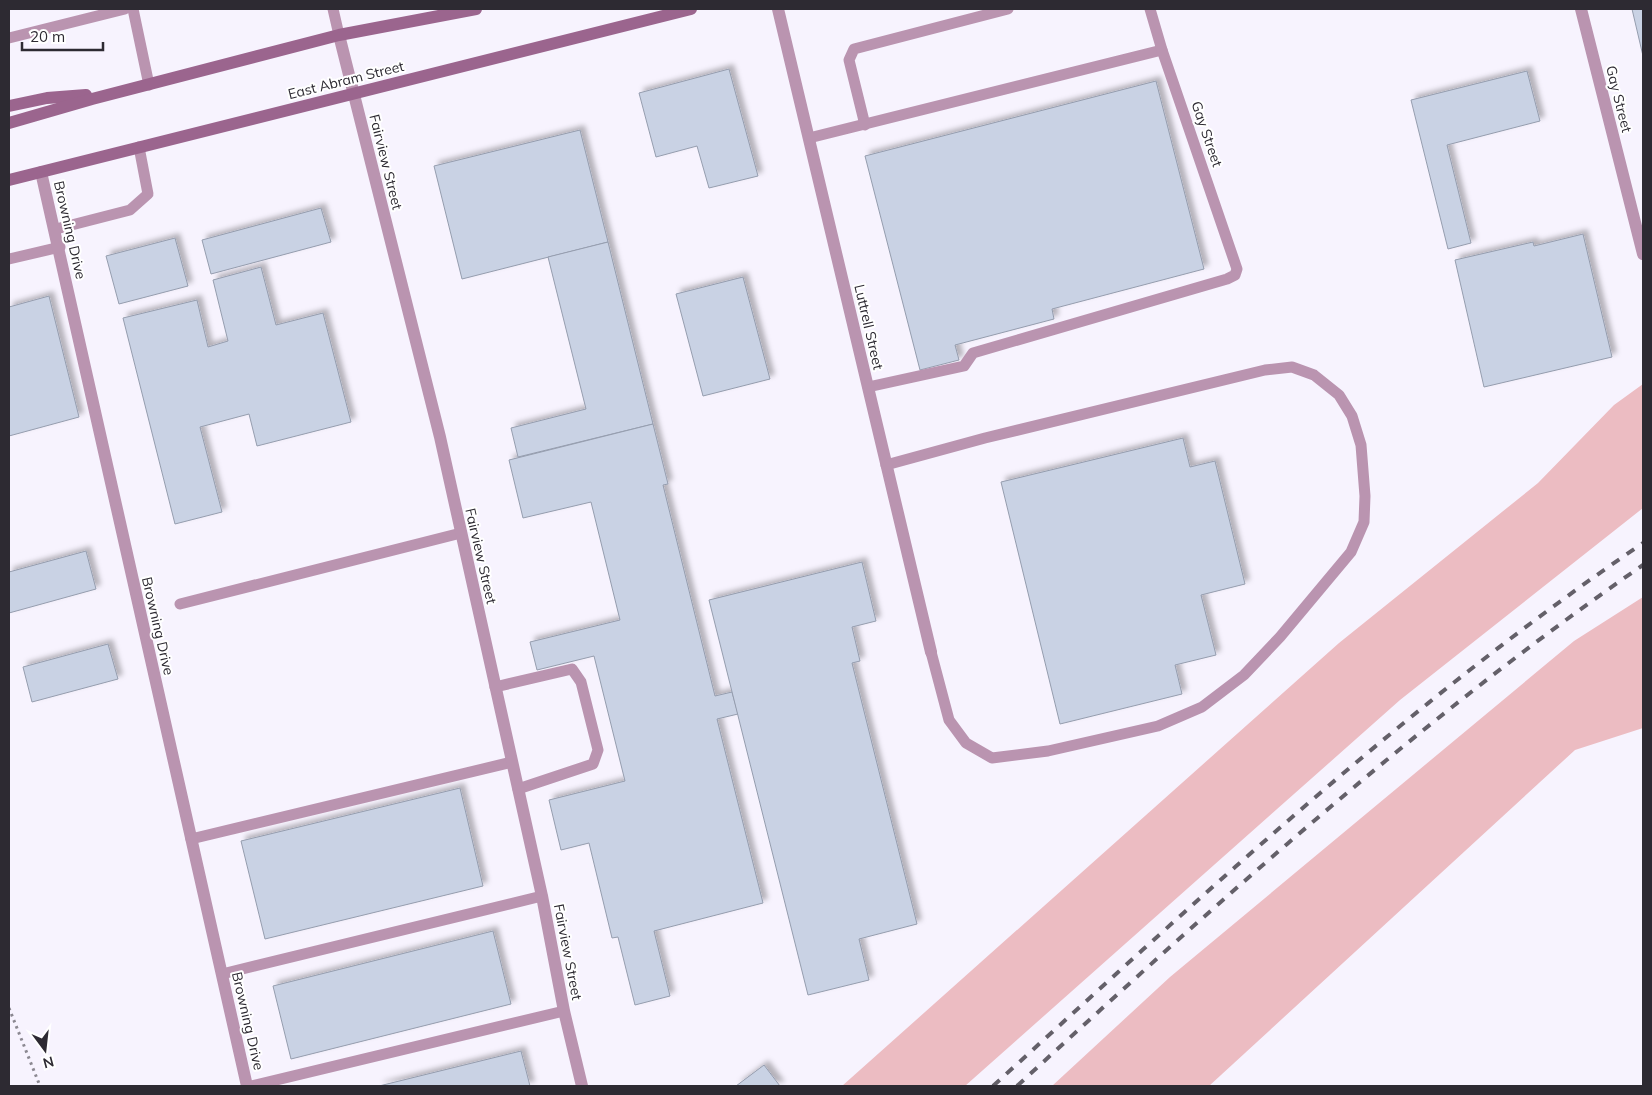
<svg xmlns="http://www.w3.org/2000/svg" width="1652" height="1095" font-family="Mulish,sans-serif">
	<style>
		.green { fill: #ecbcc2 }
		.building { fill: #c9d2e4; stroke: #959dae; filter: url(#shadow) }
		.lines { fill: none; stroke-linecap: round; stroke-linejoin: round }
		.path { stroke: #8b8891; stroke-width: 3; stroke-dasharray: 2.5 4; stroke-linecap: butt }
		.service { stroke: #ba94b0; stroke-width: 11 }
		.minor { stroke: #ba94b0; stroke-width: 12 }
		.secondary { stroke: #9b658e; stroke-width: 12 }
		.rail { stroke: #646069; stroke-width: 4; stroke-dasharray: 9 9; stroke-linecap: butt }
		.labels { text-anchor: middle; stroke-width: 4; stroke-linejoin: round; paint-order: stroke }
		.street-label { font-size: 14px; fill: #2d2a32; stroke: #fff }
	</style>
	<defs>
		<filter id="shadow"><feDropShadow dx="4.5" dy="-4.5" stdDeviation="2.5" flood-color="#0004"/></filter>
	</defs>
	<rect width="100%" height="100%" fill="#f7f3fe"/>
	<g class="green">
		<path d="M1643 384V508L1400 700 965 1086H842L1339 643 1538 483 1614 405Z"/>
		<path d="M1643 597V728L1575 750 1209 1086H1052L1170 977 1574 641Z"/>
	</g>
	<g class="building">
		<path d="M1632 9H1643V56Z"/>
		<path d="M729 69 758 176 709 188 697 146 656 157 639 93Z"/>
		<path d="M1527 71 1540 121 1447 145 1471 243 1448 249 1411 100Z"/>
		<path d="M1156 81 1204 269 1052 309 1054 319 955 345 959 360 920 370 865 156Z"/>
		<path d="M580 130 608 242 462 279 434 166Z"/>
		<path d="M321 208 331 242 211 274 202 240Z"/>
		<path d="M1583 234 1612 357 1484 387 1455 260 1533 242 1534 246Z"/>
		<path d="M175 238 188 286 119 304 106 256Z"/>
		<path d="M608 242 653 424 518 457 511 428 586 409 548 257Z"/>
		<path d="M261 267 276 325 323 313 351 422 257 446 249 414 200 427 222 512 175 524 123 318 197 300 208 347 228 341 213 280Z"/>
		<path d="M743 277 770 379 703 396 676 294Z"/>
		<path d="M49 296 79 417 9 436V307Z"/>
		<path d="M653 424 668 484 663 485 715 696 732 692 738 714 717 719 763 903 654 931 670 996 635 1005 618 937 612 938 589 843 561 850 549 800 625 781 594 656 537 670 530 642 620 620 591 502 523 518 509 460Z"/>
		<path d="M1183 438 1190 467 1215 461 1245 584 1201 595 1216 655 1175 665 1182 694 1060 724 1001 482Z"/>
		<path d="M86 551 96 589 9 613V572Z"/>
		<path d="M862 562 876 621 852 627 860 661 852 663 917 924 859 939 869 980 808 995 709 600Z"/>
		<path d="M108 644 118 679 32 702 23 667Z"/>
		<path d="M460 788 483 886 265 939 241 841Z"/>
		<path d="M493 931 511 1004 291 1059 273 986Z"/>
		<path d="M521 1051 530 1086H379Z"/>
		<path d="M764 1065 780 1086H736Z"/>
	</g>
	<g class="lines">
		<path class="path" d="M9 1008 40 1086"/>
		<g class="service">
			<path d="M133 9 149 85"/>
			<path d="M333 9 339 35"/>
			<path d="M9 38 125 9"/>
			<path d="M865 125 849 60 854 49 1008 9"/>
			<path d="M809 138 1162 50"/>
			<path d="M56 229 130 210 148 194 139 147"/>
			<path d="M9 259 60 247"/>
			<path d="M868 387 964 366 973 353 1227 279 1235 275 1237 269 1162 50 1150 9"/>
			<path d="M886 465 985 438 1265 370 1292 367 1314 375 1339 395 1352 416 1361 445 1365 496 1364 522 1351 552 1280 637 1244 675 1202 707 1158 726 1048 751 992 758 966 743 949 720 931 652"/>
			<path d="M180 604 461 533"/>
			<path d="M495 687 572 669 581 682 598 750 593 764 518 789"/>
			<path d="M191 839 512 762"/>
			<path d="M222 974 542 896"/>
			<path d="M251 1086 564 1011"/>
		</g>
		<g class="minor">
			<path d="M778 9 931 652"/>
			<path d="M1581 9 1643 254"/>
			<path d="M339 35 440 437 542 896 564 1011 582 1086"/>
			<path d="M41 172 247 1086"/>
		</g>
		<g class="secondary">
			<path d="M9 106 47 98 86 95"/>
			<path d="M9 123 92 99 339 35 476 9"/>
			<path d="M9 180 691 9"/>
		</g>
		<g class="rail">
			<path d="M993 1086C1202 896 1409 702 1643 543"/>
			<path d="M1017 1086C1218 902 1419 720 1643 565"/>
		</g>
	</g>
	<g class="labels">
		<g class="street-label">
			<text transform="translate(346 80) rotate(-14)" y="5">East Abram Street</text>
			<text transform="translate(1619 99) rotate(76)" y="5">Gay Street</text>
			<text transform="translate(1207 134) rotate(71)" y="5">Gay Street</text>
			<text transform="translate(386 162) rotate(76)" y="5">Fairview Street</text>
			<text transform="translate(70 230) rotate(77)" y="5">Browning Drive</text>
			<text transform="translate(869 327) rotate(77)" y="5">Luttrell Street</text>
			<text transform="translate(481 556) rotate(77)" y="5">Fairview Street</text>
			<text transform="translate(158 626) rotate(77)" y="5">Browning Drive</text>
			<text transform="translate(568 952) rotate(79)" y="5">Fairview Street</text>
			<text transform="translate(248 1021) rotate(77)" y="5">Browning Drive</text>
		</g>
	</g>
	<rect width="1652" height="1095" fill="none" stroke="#2d2a32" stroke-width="20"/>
	<g transform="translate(45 1050) rotate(165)" stroke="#ffffff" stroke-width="4" paint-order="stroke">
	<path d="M0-4L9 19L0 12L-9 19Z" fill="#2d2a32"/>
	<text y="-8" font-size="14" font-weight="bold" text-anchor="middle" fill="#2d2a32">N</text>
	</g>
	<path d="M22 42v8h81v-8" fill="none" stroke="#2d2a32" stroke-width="2.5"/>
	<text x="30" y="42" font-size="15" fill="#2d2a32" stroke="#ffffff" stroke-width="4" paint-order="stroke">20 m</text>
</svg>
